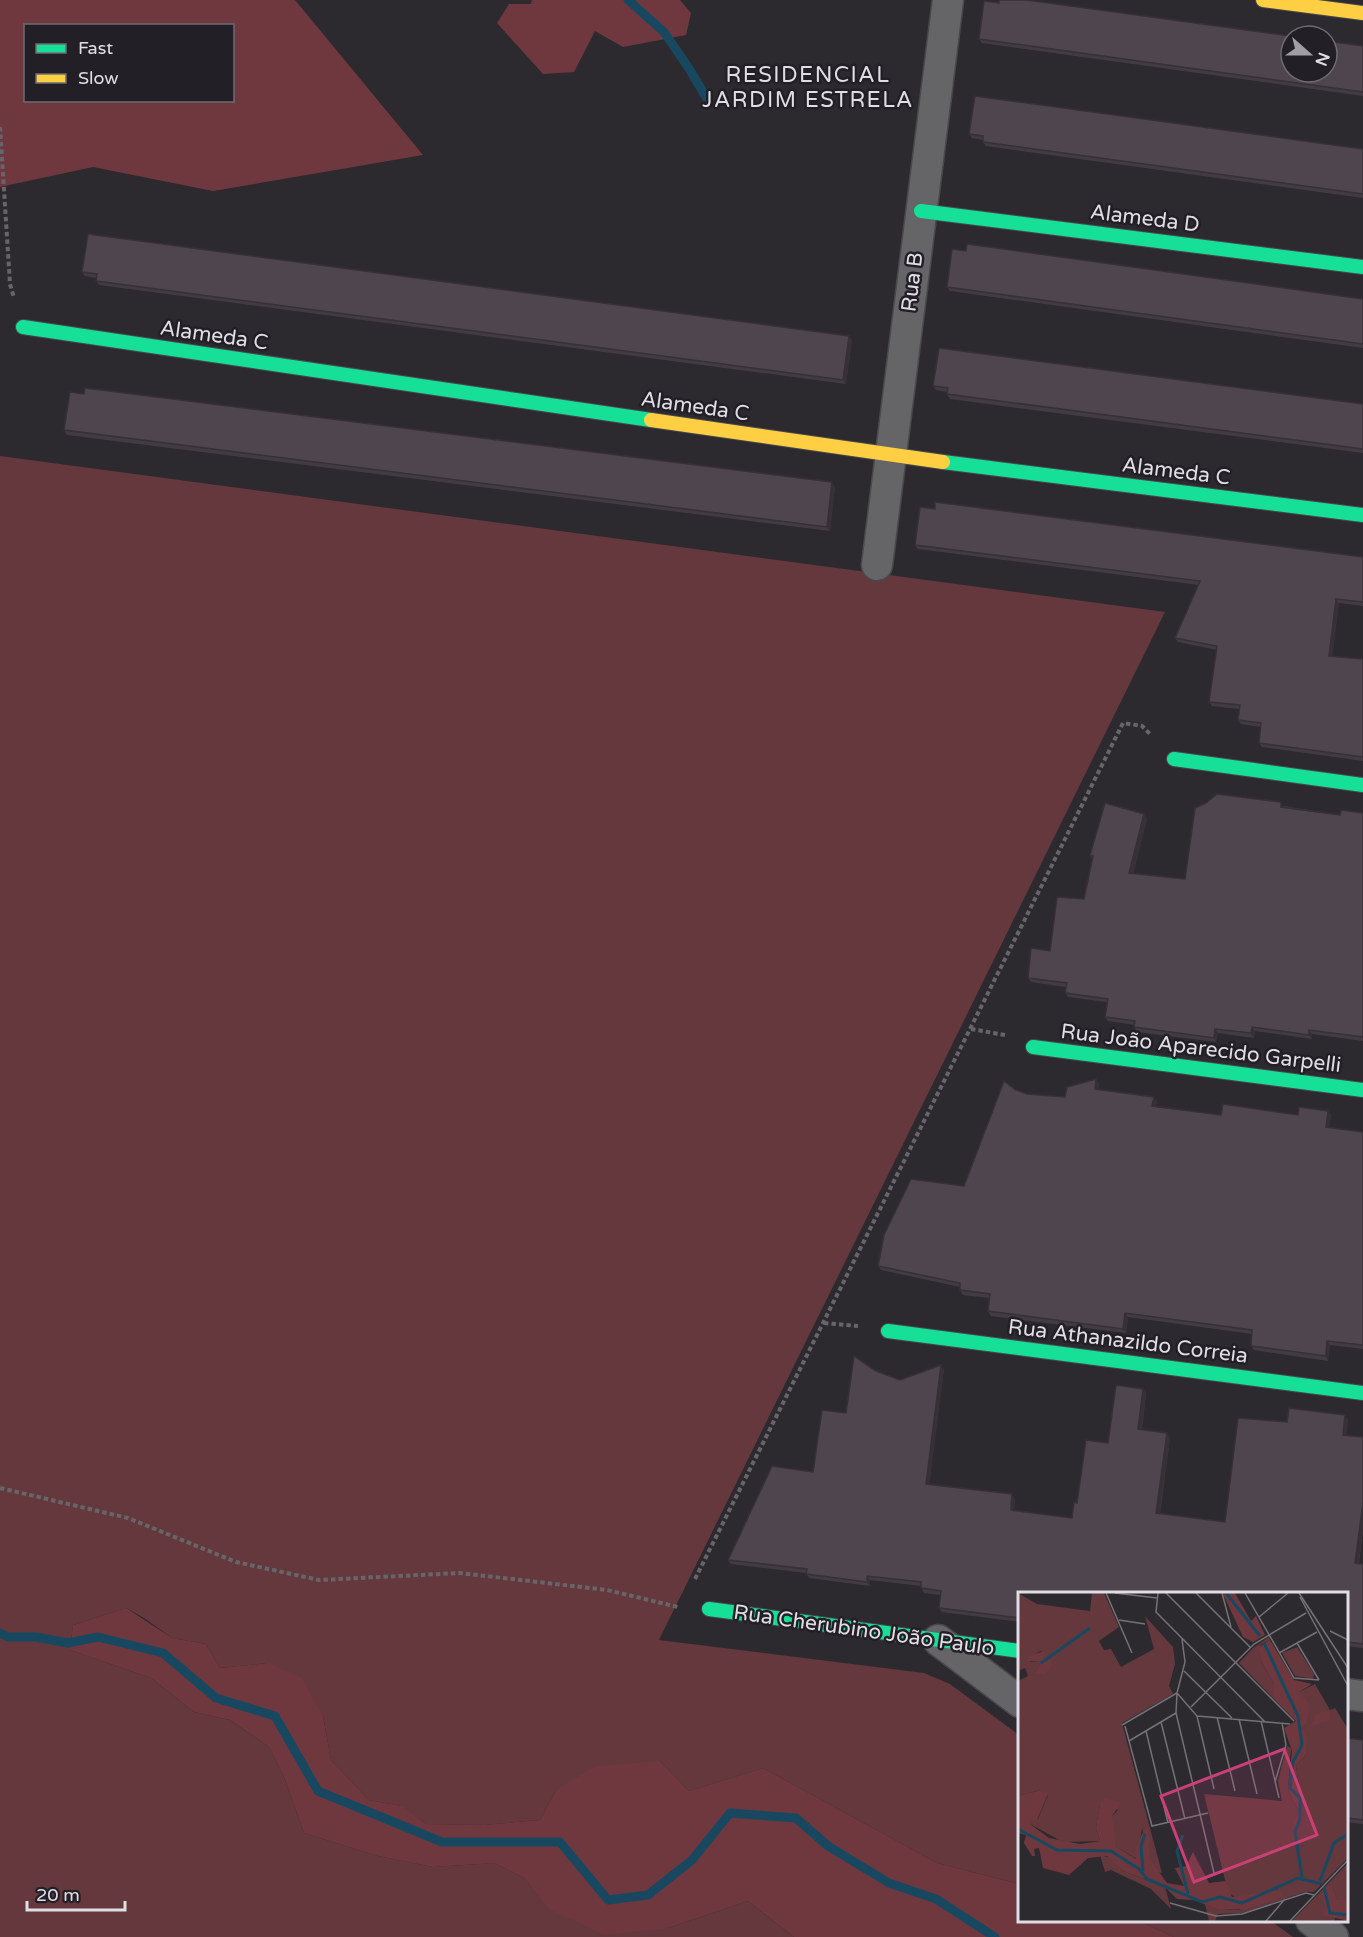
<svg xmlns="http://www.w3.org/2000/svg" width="1363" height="1937" font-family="'Varela Round',sans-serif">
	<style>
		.green { fill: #64383d }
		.forest { fill: #6f383f; fill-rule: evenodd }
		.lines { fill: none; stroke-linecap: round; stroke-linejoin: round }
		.stream { stroke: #184860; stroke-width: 9 }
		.street-casing { stroke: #49484c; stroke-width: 33 }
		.fast-casing { stroke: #49484c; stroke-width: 16 }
		.slow-casing { stroke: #49484c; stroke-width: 16 }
		.path { stroke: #676569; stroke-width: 4; stroke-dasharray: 4.5 3; stroke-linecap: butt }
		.street { stroke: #656467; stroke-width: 30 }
		.fast { stroke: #16e098; stroke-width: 14 }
		.slow { stroke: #ffcf43; stroke-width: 14 }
		.wall { fill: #433b43 }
		.shaded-wall { fill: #373037 }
		.building { fill: #4e454e; stroke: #373037; stroke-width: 1.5 }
		.labels { text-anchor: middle; stroke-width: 5; stroke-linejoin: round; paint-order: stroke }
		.street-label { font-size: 21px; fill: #e0dee4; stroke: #221f27 }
		.neighbourhood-label { font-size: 22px; letter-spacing: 1.5px; fill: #e0dee4; stroke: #221f27 }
		.inset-river { fill: none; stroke: #184860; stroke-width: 3 }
		.inset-road { fill: none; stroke: #747277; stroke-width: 1.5 }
		.view { fill: #c84076; fill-opacity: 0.15; stroke: #c84076; stroke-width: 3 }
		.inset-edge { fill: none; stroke: #e0dee4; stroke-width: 3 }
	</style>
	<rect width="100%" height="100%" fill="#2c2a2f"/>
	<g class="green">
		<path d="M0 456 1165 612 659 1640 924 1673 950 1684 1019 1735V1884L937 1863 763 1768 689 1791 660 1761 556 1790 540 1820 484 1825 426 1824 401 1806 369 1800 331 1760 323 1716 267 1663 220 1668 206 1644 172 1638 144 1618 126 1608 73 1625 70 1650 151 1678 194 1712 230 1720 269 1747 284 1777 304 1833 378 1856 433 1867 494 1863 524 1878 550 1909 668 1928 748 1901 794 1937H0Z"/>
		<path d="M1139 1921H1271L1293 1937H1174Z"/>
	</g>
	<g class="forest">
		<path d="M0 0H295L423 155 213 191 93 167 0 187ZM26 26H232V100H26Z"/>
		<path d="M532 0H680L691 13 686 35 623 47 595 31 574 72 543 74 497 23 509 4H531Z"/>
		<path d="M126 1608 172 1638 206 1644 220 1668 268 1663 302 1678 323 1716 331 1760 369 1800 402 1806 426 1824 484 1825 540 1820 556 1790 596 1766 660 1761 689 1791 763 1768 937 1863 1019 1884 1020 1920 1139 1921 1174 1937H794L748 1901 668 1928 605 1935 549 1909 524 1878 494 1863 433 1867 378 1856 304 1833 284 1777 269 1747 230 1720 194 1712 151 1678 70 1650 73 1625Z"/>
	</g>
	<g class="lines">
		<g class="stream">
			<path d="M628 0 664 32 690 70 706 97"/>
			<path d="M0 1633 8 1637H36L68 1643 98 1637 163 1653 216 1698 275 1716 318 1791 442 1842H560L608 1900 648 1895 692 1860 730 1813 796 1818 828 1846 889 1883 936 1899 995 1937"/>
		</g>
		<g class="street-casing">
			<g id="street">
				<path d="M877 565 948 0"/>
				<path d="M938 1640 1020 1702"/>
				<path d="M1346 1694 1363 1696"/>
				<path d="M1311 1920 1333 1937"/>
			</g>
		</g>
		<g class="fast-casing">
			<g id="fast">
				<path d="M921 211 1363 267"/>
				<path d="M23 327 651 420"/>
				<path d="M943 462 1363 515"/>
				<path d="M1174 759 1363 785"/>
				<path d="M1033 1047 1363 1090"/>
				<path d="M888 1331 1363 1393"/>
				<path d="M709 1609 1020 1651"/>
			</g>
		</g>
		<g class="slow-casing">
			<g id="slow">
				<path d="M1263 0 1363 13"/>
				<path d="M651 420 943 462"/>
			</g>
		</g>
		<g class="path">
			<path d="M0 127 10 284 14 298"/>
			<path d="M971 1029 1005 1035"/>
			<path d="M824 1323 858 1326"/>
			<path d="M0 1488 128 1518 236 1562 319 1580 460 1573 607 1590 678 1607"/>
			<path d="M695 1579 1123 723 1142 726 1151 735"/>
		</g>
		<use href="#street" class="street"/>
		<use href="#fast" class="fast"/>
		<use href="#slow" class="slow"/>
	</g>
	<g class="wall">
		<path d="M979 39 1363 46V96L982 43Z"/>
		<path d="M969 134 1363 149V198L986 146 983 142V140L972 138Z"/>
		<path d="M82 272 852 340 846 384 99 285 96 281V278L85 276Z"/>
		<path d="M947 287 1363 299V348L950 291Z"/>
		<path d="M933 386 1363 404V453L950 399 947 394V392L936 390Z"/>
		<path d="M64 430 835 487 830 531 67 435Z"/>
		<path d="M915 545 1363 557V606L1339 603 1332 656 1363 659V761L1262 747 1259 743 1261 727 1241 724 1238 720 1239 709 1212 706 1209 702 1217 650 1178 642 1175 638 1199 585 918 549Z"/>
		<path d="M1284 806 1340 815 1363 813V1041L1312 1034V1039L1255 1031 1254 1038 1218 1033 1216 1042 1137 1032 1134 1027 1135 1025 1108 1021 1105 1017 1107 1002 1068 997 1065 993 1066 987 1031 982 1028 978 1050 951 1084 899 1093 859 1090 855 1147 819 1133 874 1185 879Z"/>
		<path d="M1099 1083 1098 1090 1157 1101 1156 1106 1221 1115H1298L1328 1111 1331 1115 1329 1127 1363 1132V1349L1330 1345 1328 1361 1254 1350 1251 1346 1252 1334 1128 1317 1126 1333 991 1316 988 1311 989 1298 963 1295 960 1290V1287L881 1270 878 1266 964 1186 1016 1090 1027 1094 1065 1097Z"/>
		<path d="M944 1369 929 1484 1012 1494 1015 1499 1014 1510 1072 1518 1108 1443 1143 1389 1146 1393 1142 1430 1167 1433 1170 1438 1160 1514 1225 1522 1287 1422 1348 1419 1346 1435 1363 1437V1530L1359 1564H1363V1648L1347 1646V1593H1020V1622L942 1612 939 1608 941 1595 924 1593 921 1588V1586L870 1580V1586L809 1578 806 1573 731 1564 728 1560 813 1472 846 1413 876 1371 900 1380Z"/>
		<path d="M1347 1738 1363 1740V1824L1347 1822Z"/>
	</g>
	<g class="shaded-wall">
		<path d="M849 336 852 340 846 384 843 380Z"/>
		<path d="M832 482 835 487 830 531 827 527Z"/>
		<path d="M1336 599 1339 603 1332 660 1329 656Z"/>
		<path d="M1144 814 1147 819 1132 877 1129 873Z"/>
		<path d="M1252 1027 1255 1031 1254 1038 1251 1033Z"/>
		<path d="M1215 1029 1218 1033 1216 1042 1214 1038Z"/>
		<path d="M1309 1030 1312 1034V1039L1309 1035Z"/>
		<path d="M1096 1079 1099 1083 1098 1093 1095 1089Z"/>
		<path d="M1154 1097 1157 1101 1155 1110 1152 1106Z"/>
		<path d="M1328 1111 1331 1115 1329 1131 1326 1127Z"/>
		<path d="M1125 1313 1128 1317 1126 1333 1123 1329Z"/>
		<path d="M1327 1341 1330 1345 1328 1361 1326 1356Z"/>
		<path d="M941 1365 944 1369 929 1488 926 1484Z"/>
		<path d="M1143 1389 1146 1393 1141 1433 1138 1429Z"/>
		<path d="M1345 1415 1348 1419 1346 1439 1343 1435Z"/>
		<path d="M1167 1433 1170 1438 1159 1517 1156 1513Z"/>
		<path d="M1012 1494 1015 1499 1014 1514 1011 1510Z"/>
		<path d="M1363 1503V1530L1358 1567 1355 1563Z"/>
		<path d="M867 1576 870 1580V1586L867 1582Z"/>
	</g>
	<g class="building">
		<path d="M999 0H1027L1291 36V72H1327V41L1363 46V92L979 39 984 1 999 3Z"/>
		<path d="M975 96 1363 149V194L983 142V136L969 134Z"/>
		<path d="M88 234 849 336 843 380 96 281 97 274 82 272Z"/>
		<path d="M967 244 1363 299V344L947 287 952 249 966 251Z"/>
		<path d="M939 348 1363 404V449L947 394 948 388 933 386Z"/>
		<path d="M85 388 832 482 827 527 64 430 70 392 84 394Z"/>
		<path d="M935 502 1363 557V602L1336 599 1329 656 1363 659V757L1259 743 1261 723 1238 720 1240 705 1209 702 1217 646 1175 638 1200 581 915 545 920 507 935 509Z"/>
		<path d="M1217 794 1281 802V807L1340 815 1341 810 1363 813V1037L1309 1030V1035L1252 1027 1251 1033 1215 1029 1214 1038 1134 1027 1135 1021 1105 1017 1108 999 1065 993 1067 983 1028 978 1031 948 1050 951 1057 897 1084 899 1093 856 1090 855 1105 803 1144 814 1129 873 1185 879 1195 808 1206 803Z"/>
		<path d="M1096 1079 1095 1089 1154 1097 1152 1106 1221 1115 1223 1104 1298 1115 1299 1107 1328 1111 1326 1127 1363 1132V1345L1327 1341 1326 1356 1251 1346 1252 1330 1125 1313 1123 1329 988 1311 990 1294 960 1290V1283L878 1266 884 1235 911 1179 964 1186 1004 1081 1016 1090 1027 1094 1065 1097 1067 1087Z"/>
		<path d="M854 1356 876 1371 900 1380 941 1365 926 1484 1012 1494 1011 1510 1072 1518 1074 1502 1077 1503 1086 1440 1108 1443 1116 1385 1143 1389 1138 1429 1167 1433 1156 1513 1225 1522 1238 1418 1287 1422 1289 1408 1345 1415 1343 1435 1363 1437V1503L1355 1563 1363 1564V1644L1347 1642V1593H1020V1618L939 1608 941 1591 921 1588V1582L867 1576V1582L806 1574 807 1569 728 1560 772 1466 813 1472 822 1410 846 1413Z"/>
		<path d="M1347 1738 1363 1740V1820L1347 1818Z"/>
	</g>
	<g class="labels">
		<g class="street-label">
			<text transform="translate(1145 218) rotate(7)" y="7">Alameda D</text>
			<text transform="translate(912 282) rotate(-83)" y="7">Rua B</text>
			<text transform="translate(214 335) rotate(8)" y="7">Alameda C</text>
			<text transform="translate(695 406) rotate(8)" y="7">Alameda C</text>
			<text transform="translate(1176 471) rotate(7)" y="7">Alameda C</text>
			<text transform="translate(1201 1048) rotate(7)" y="7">Rua João Aparecido Garpelli</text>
			<text transform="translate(1128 1341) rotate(7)" y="7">Rua Athanazildo Correia</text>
			<text transform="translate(864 1630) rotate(8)" y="7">Rua Cherubino João Paulo</text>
		</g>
		<g class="neighbourhood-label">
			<text x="808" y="82">RESIDENCIAL<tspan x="808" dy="25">JARDIM ESTRELA</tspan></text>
		</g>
	</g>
	<g transform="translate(1018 1592)">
		<rect width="330" height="330" fill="#2c2a2f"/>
		<path d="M0 1 19 12 72 19 74 1H86L101 35 81 49 86 58 93 57 103 75 136 57 127 24 155 55 157 72 151 94 155 102 104 131 144 281 138 280 131 266 124 236 119 267 98 255 93 239 94 224 100 218 82 212 78 236 82 249 45 250 12 232V228L20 227 30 203 23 198 0 204V89L10 84 7 76 0 79ZM23 59 32 68 19 80 23 70H12L14 63ZM251 45 252 48 242 53 243 69 256 92V107L221 71 235 56ZM279 55 296 82 295 87 277 84 264 61ZM297 92 312 118 317 116 330 137V266L296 300H287L224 321 200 322 197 329H191L187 312 201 318H221L262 298 218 306 210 300 186 202 264 209 260 189 269 154 273 156 270 199 281 219 277 228 279 240 285 226 278 173 288 163 283 135 286 109 281 100ZM82 263 93 266 105 279 147 295 153 317 133 297 93 278 87 280ZM330 271V308H320L315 298 317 329H274Z" fill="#64383d" fill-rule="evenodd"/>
		<path d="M211 1H217L233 29 238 24 247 43 235 50 225 45 205 2ZM252 48 276 88 294 92 281 100 292 113 288 132 283 135 289 145 288 163 278 173 285 226 277 246 275 230 281 219 270 199 274 159 266 136 278 129 256 107V92L243 69 241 55ZM27 59 35 73 27 82 18 81 23 70 9 69 12 63ZM305 118 313 121 311 128 292 135 297 124ZM23 198 30 202 19 228H12V232L31 246 62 252 82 249 78 236 82 212 86 206 96 209 103 211 94 224 98 255 118 267V255L127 236 131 238V266L149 291 166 294 157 276 168 274 175 260 191 291 207 289 214 305 262 298 265 305 229 317 201 318 176 308 159 307 147 295 105 279 89 264 70 266 51 283 25 276 21 256 16 257 17 264H14L6 251 8 243 0 241V204ZM313 294 320 308H330V329L305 323 307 312 302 306 306 295Z" fill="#6f383f"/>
		<path class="inset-river" d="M208 1 242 44M246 51 280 124 284 153 275 170 272 196 282 206V227L277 240 284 285M23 71 72 36M0 237 39 258 93 259 121 277 129 287 184 310 202 305 224 311 280 286 304 292M165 243 159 259 170 302M125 279 123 254 127 242M302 289 316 251 328 243M306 295 312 321 330 323"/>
		<path class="inset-road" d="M88 1 114 61M97 1 139 6M140 1 138 20 247 130M148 1 276 129M178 1 233 56M204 1 213 35M227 1 276 86 301 88M281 1 330 76M282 5 330 94M241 25 270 1M101 28 127 32M312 39 330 48M279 51 301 88M261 61 299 40M166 79 214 126M159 101 158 121 196 281M159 101 179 124 196 197M173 115 236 52 288 21M179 124 272 132M199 125 217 199M221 127 239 202M243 129 261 206M143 130 167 227M104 133 159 101 167 70 164 47M107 134 134 234 190 221M128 139 150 231M111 149 158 121M257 190 268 153 264 131M152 311 198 324M198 324 224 322 288 301 296 303M248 329 267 307M272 329 330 268"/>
		<path class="view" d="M266 157 299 243 176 290 143 204Z"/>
		<rect width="330" height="330" class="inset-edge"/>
	</g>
	<rect x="24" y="24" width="210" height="78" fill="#221f27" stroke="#6e6b73" stroke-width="1.5"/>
	<rect x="36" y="44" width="30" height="9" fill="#16e098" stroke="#6e6b73" stroke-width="1.5"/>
	<text x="78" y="54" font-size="18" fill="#e0dee4">Fast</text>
	<rect x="36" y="74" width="30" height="9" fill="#ffcf43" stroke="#6e6b73" stroke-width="1.5"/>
	<text x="78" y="84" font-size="18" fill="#e0dee4">Slow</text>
	<g transform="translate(1309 54) rotate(111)"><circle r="28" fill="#221f27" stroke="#6e6b73" stroke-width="1.5"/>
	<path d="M0-4.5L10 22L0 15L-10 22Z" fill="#a19fa5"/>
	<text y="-9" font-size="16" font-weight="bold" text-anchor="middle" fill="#e0dee4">N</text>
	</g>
	<path d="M27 1901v9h98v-9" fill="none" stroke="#e0dee4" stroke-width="3"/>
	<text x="36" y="1901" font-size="18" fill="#e0dee4" stroke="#221f27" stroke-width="4.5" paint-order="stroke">20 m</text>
</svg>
